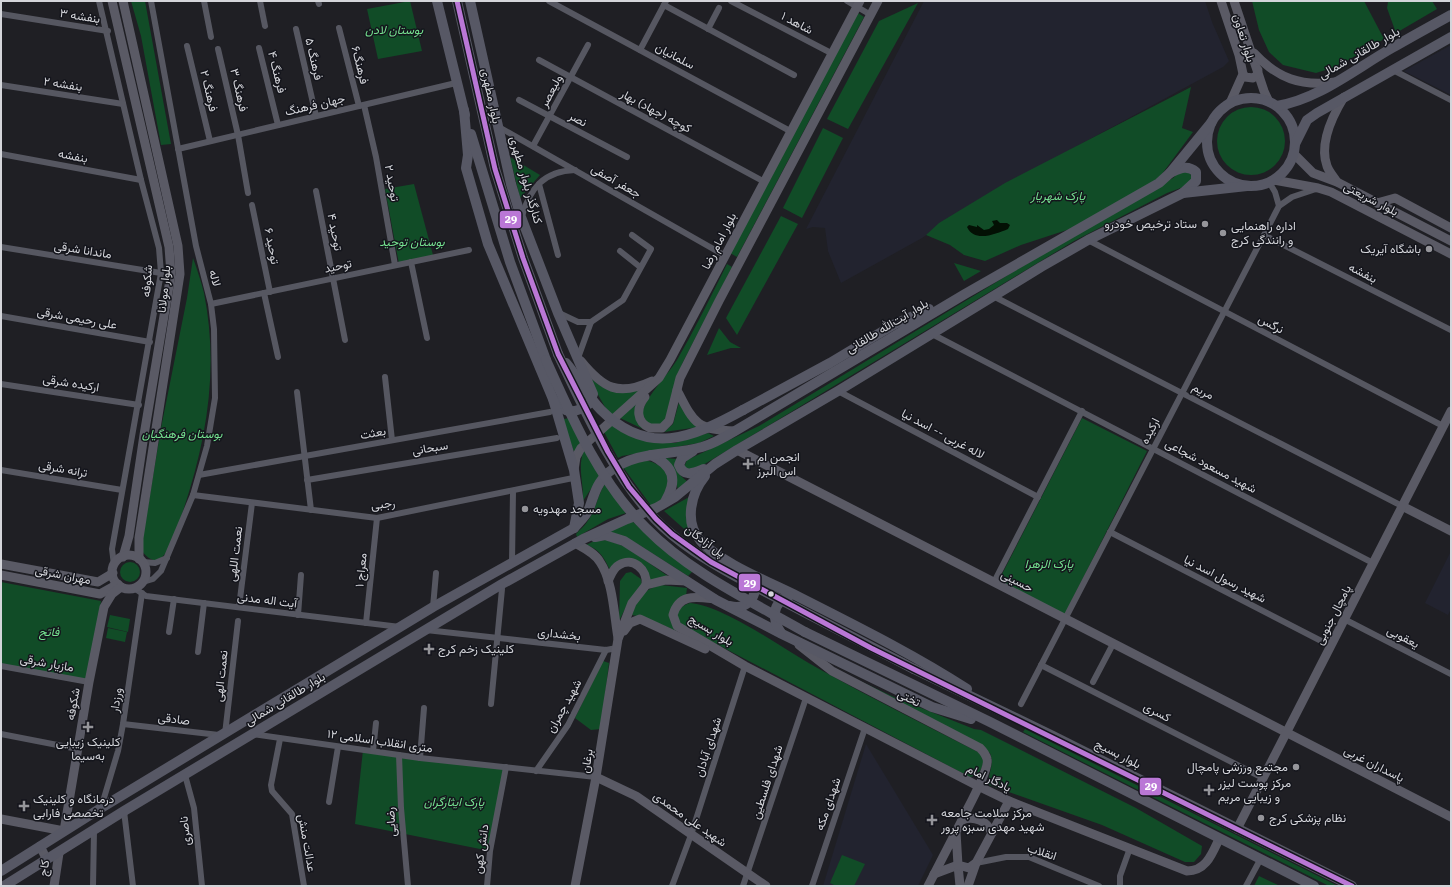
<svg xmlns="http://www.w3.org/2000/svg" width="1452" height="887" font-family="'Roboto Serif',Vazirmatn,serif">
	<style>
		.built { fill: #22232f }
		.green { fill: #114c27 }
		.water { fill: #031004 }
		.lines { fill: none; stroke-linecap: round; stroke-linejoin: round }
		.street { stroke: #565761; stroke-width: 6 }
		.secondary { stroke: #5a5a65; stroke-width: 9 }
		.primary { stroke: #575865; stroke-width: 10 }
		.primary-bridge { stroke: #575865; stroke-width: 10 }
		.bus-1-casing { stroke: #14151c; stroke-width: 8 }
		.bus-1 { stroke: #ba77d6; stroke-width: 5 }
		.poi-dot { fill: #95959a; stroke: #14151c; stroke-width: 1.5 }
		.bus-dot { fill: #d4d5da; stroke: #14151c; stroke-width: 1.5 }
		.labels { text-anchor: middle; stroke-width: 3; stroke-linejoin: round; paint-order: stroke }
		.street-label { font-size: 12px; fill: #d4d5da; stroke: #14151c }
		.park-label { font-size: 12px; font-style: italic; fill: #75e290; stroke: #14151c }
		.poi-label { font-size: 12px; fill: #d4d5da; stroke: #14151c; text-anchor: start }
		.line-badge { stroke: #14151c; stroke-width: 1.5 }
		.badge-label { font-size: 11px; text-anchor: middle; font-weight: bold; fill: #fff }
	</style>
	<rect width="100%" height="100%" fill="#1f1f24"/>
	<g class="built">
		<path d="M924 1H1205L1212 22 1229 61 1223 67 978 200 922 238 841 283 828 251 825 228 813 227 806 229Z"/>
		<path d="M1451 45V95L1404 71Z"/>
		<path d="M1451 551V609L1448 615 1425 603Z"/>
		<path d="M866 744 933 855 918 886H823Z"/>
	</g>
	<g class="green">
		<path d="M131 1H145L171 144 161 145 141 36Z"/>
		<path d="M410 1 422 51 378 59 367 9Z"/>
		<path d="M1252 1H1364L1384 39 1338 66 1316 73 1283 65 1269 52 1259 30Z"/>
		<path d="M1390 1H1432L1437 9 1396 33 1387 8 1388 2Z"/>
		<path d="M918 3 848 129 827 119 879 21Z"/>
		<path d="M858 13 864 17 737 257 730 253Z"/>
		<path d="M1191 87 1182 128 1193 132 1159 178 1073 228 1021 245 985 261 964 255 950 245 926 235 939 223 1005 183Z"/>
		<circle cx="1251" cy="141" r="34"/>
		<path d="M823 128 843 138 802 218 783 208Z"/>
		<path d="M510 157 540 175 520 198Z"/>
		<path d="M1179 172H1190L1192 180 1186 186 1167 193 1074 241 703 465 691 470 684 467 687 460 759 426 1104 217 1173 178Z"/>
		<path d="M414 184 433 255 399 264 385 189Z"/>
		<path d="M781 216 798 224 737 335 726 318Z"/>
		<path d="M193 258C197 269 201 281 204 293 219 368 207 439 183 511 177 528 173 551 157 561 149 559 146 557 141 549L161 428 187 298Z"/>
		<path d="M954 263 981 271 964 281Z"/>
		<path d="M727 264 732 267 682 364 667 418 662 425 648 424 642 414C645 397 667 376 677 360 695 329 711 296 727 264Z"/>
		<path d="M719 328 730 342 741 348H731L707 355Z"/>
		<path d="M584 370C605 396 614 390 644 388L612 415 605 407Z"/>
		<path d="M680 399 699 427 664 432 673 424Z"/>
		<path d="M636 404 645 430 620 418Z"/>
		<path d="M562 417 565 419 568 418 581 442 574 452Z"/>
		<path d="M1082 418 1147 451 1064 616 998 582Z"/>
		<path d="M612 424 666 443H675L708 433 714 436 699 443 622 456 618 458 604 432Z"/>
		<path d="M584 450 600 475 583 501C584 483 577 467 584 450Z"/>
		<path d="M665 458 677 459C674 470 679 475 688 482L678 490 675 477Z"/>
		<path d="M639 460C658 460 676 473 666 494 663 499 656 503 652 507L623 467Z"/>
		<path d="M605 484 626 513 608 519 577 537 576 534C579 530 584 527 587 522 596 511 597 496 605 484Z"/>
		<path d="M691 496 692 536 664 511Z"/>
		<path d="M632 521 661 547 693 571 688 576 636 543 606 532Z"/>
		<path d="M607 540 626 547 672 579 650 581 633 560 610 570C605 559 599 548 586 545L594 541Z"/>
		<circle cx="130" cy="572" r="10"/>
		<path d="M631 572 641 579 642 585 629 601 619 621 620 581 626 573Z"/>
		<path d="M1 582 101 601 88 681 1 664Z"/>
		<path d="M661 585 687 588 686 596 672 607 686 635 646 618 632 615C638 597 643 590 661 585Z"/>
		<path d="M690 603C726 606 787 652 821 670 873 699 927 726 980 753 987 762 981 775 970 777L966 775 688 629 677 620C677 611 680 606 690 603Z"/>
		<path d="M110 615 130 619 128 632 107 627Z"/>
		<path d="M108 628 127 632 125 642 106 638Z"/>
		<path d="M603 661 609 663 601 729 591 730 575 718Z"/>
		<path d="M839 671 896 698 974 729 981 730 1136 808 1202 846 1201 854 1194 862H1185L1102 825 989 785C987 774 995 766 990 753Z"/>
		<path d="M1025 729 1338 886H1329L1023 732Z"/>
		<path d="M363 750 506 767 490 851 355 824Z"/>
		<path d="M842 855 865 864 854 886H836L830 883Z"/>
		<path d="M1259 876 1280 886H1254Z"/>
	</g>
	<path class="water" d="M997 220 1000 223H1007L1010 225 1008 229C996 234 974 243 967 227L969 225 977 227V225L984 230 989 229 994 225 992 221Z"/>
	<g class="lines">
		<g class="street">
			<path d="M99 1 141 180 159 248 161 273 112 549 114 565"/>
			<path d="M204 1 211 37"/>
			<path d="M260 1 265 26"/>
			<path d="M318 1 319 4"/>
			<path d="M549 1 790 131"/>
			<path d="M731 1 831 53"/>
			<path d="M847 1 871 15"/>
			<path d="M664 5 794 75"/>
			<path d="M1 14 108 31"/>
			<path d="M339 28 359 106"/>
			<path d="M296 29 316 116"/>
			<path d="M708 29 719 8"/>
			<path d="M187 46 210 141"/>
			<path d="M259 48 278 125"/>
			<path d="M218 49 238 135 248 193"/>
			<path d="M640 50 666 1"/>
			<path d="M539 60 763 181"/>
			<path d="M1393 70 1451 100"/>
			<path d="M1 85 123 104"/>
			<path d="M519 100 627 157"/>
			<path d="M364 105 376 157 395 265"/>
			<path d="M497 126 724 255"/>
			<path d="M533 146 588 45"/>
			<path d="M178 149 456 83"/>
			<path d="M1 154 141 180"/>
			<path d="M1269 182 1275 192 1279 206"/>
			<path d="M539 184 558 255"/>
			<path d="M316 191 345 340"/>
			<path d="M252 205 270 292"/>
			<path d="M522 216C530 188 544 171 575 170"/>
			<path d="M1264 235 1451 330"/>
			<path d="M1088 240 1443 426"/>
			<path d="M1 247 161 273"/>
			<path d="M620 251 640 267"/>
			<path d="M411 262 427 338"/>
			<path d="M264 293 278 357"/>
			<path d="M993 296 1402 506"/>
			<path d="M211 304 469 250"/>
			<path d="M559 313 578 322H591"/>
			<path d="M1 316 150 342"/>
			<path d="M932 334 1373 563"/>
			<path d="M578 358 591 322 623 300 651 249 632 235"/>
			<path d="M385 377 392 440"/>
			<path d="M1 384 139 405"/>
			<path d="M838 391 1038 497"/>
			<path d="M297 392 311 510"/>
			<path d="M1 470 122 490"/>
			<path d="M199 475 550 412"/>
			<path d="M307 480 557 438"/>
			<path d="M193 495 377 518 573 478"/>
			<path d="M1110 532 1331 646"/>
			<path d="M143 562 155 563 167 558"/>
			<path d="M512 563 513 491"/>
			<path d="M143 582 153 579 161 571 193 495 207 446 215 398 214 329 211 304 196 246 151 1"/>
			<path d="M994 582 1082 411"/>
			<path d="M134 588 146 596 400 627"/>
			<path d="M239 607 252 503"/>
			<path d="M433 607 436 573"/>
			<path d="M298 615 301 575"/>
			<path d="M1344 619 1451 674"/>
			<path d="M366 623 377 518"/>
			<path d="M426 630 606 650 617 648"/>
			<path d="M169 632 174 599"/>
			<path d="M198 652 204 603"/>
			<path d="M1041 665 1263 778"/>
			<path d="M1 666 89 682"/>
			<path d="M1093 682 1113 644"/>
			<path d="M491 704 502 589"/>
			<path d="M1021 704 1279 206 1292 197 1316 189"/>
			<path d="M123 724 219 735"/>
			<path d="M1 734 78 749"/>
			<path d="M225 734 238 621"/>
			<path d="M252 734 420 758 596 777"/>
			<path d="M280 739 271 785 272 791 292 814 304 886"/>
			<path d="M373 751 376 723"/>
			<path d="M399 755 401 808 408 886"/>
			<path d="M420 758 424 708"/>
			<path d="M536 771 568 725 606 650"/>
			<path d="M185 775 194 808 202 886"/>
			<path d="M329 802 338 747"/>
			<path d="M101 808 118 751 123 724 142 593"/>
			<path d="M124 811 133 886"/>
			<path d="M976 863 1006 857H1029L1099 886"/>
			<path d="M93 886 94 831"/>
			<path d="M487 886 490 851 506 767"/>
			<path d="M672 886 691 835 745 666"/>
			<path d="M743 886 806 698"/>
			<path d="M812 886 865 728"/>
			<path d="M1120 886V876L1130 848"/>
			<path d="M1246 886 1260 860"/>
		</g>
		<g class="secondary">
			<path d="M112 1 169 247 171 274 144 435 129 536 123 557"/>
			<path d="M123 1 178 246 180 274 139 538V559"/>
			<path d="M1221 1 1239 55 1243 74 1230 103"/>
			<path d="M1234 1 1264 91 1269 102"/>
			<path d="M1254 53C1277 78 1301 87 1335 82"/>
			<path d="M1243 74 1245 77 1253 78 1257 75 1258 70"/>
			<path d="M1294 154 1313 173 1337 182 1451 241"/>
			<path d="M1274 180 1318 188 1331 192 1451 254"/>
			<path d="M1337 182C1334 177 1329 172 1327 166 1319 144 1333 115 1344 97"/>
			<path d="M1377 203 1395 198 1451 228"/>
			<path d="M581 361C603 388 618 397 652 381"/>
			<path d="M677 390C694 423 696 430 735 431"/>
			<path d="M645 397C636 408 636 422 650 428H662L669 421 680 378 719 301 878 1"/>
			<path d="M737 450 1451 817"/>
			<path d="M574 470 576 457 581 448 659 378 670 360 860 1"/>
			<path d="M1402 506 1451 531"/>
			<path d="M575 543C584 548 595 553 600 562 613 581 614 615 618 638"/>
			<circle cx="129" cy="572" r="17"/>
			<path d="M1 564 98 582 113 573"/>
			<path d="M1 575 100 594 118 584"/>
			<path d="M608 581C611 575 613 568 619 565 633 556 648 570 646 585"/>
			<path d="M715 599C697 597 679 593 673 615L677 626 745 666 978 786 1009 801 1187 871C1206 871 1212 854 1219 839"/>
			<path d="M624 631 630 623 640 619 705 649"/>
			<path d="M799 645 832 671 980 748C983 751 986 755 987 759 990 769 967 809 962 820"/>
			<path d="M596 777 636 796 766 886"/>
			<path d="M1 819 64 831 89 682 104 607 112 594 121 587"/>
			<path d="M1237 829 1451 411"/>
			<path d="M992 833 1009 801"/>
			<path d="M40 846 47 860"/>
			<path d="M934 874 958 865 960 886"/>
			<path d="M54 886 59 853"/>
			<path d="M575 886 596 777 618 639 632 603 646 585 666 580 687 581"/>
			<path d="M928 886 962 820C974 815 987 821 992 833L976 863 969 868 958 865 956 832"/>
			<path d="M968 886 976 863"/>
		</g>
		<g class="primary">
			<path d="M437 1 465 115"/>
			<path d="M457 1 495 169 523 258 558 354"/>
			<path d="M470 1 511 184 521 217 558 313 593 394 589 404C573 415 565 414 553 399"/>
			<circle cx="1251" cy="142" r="44"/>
			<path d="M1277 106C1319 99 1355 69 1392 48 1411 37 1431 26 1451 15"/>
			<path d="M464 110 468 155 466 168 488 244 553 399 574 470 579 503 574 528"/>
			<path d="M471 134 510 262 546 360"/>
			<path d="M1295 144 1307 120 1317 113 1451 37"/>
			<path d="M1170 173C1179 169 1187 164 1196 172V181L1183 193"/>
			<path d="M743 410 830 363 895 324 929 309"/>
			<path d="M693 451 682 458 679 465C684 478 694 473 704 469"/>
			<path d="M651 455C674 466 678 480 665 502"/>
			<path d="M705 476C691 493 684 522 700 540 717 561 771 583 797 596 854 625 913 654 967 689"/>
			<path d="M595 537 605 535 624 541 716 600 782 634 932 707 971 719"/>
			<path d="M730 606C747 611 760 595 753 579"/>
			<path d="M805 632 990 722 1314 886"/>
			<path d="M781 633C772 619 771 604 789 596"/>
			<path d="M914 669 1053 736 1352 886"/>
			<path d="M1 871 101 808 433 607 574 528C579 522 586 516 589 509 594 495 597 482 609 472 636 450 671 456 702 447 713 444 725 437 735 431L965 294 1159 183 1170 173 1211 123"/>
			<path d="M4 886 124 811 502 584 583 539 627 519 656 508 675 497 715 464 737 450 838 391 1041 267 1088 240 1183 193 1247 186"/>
		</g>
		<g class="primary-bridge">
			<path d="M558 354C585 411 612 473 655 519 678 543 708 561 737 577L914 669"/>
			<path d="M546 360C572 418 600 483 646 528 690 573 751 601 805 632"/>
			<path d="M566 363C579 378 587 396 601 410 648 457 692 438 743 410"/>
		</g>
		<g class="bus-1-casing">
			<path id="bus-1" d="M457 1 495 169 523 258 558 354 608 452 629 487 656 519 672 534 711 562 871 648 1352 886"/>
		</g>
		<use href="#bus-1" class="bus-1"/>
	</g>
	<g class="poi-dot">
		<circle cx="1205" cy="224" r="4"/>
		<circle cx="1223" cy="233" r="4"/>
		<circle cx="1429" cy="249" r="4"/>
		<path d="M746 458h4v4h4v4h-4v4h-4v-4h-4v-4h4z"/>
		<circle cx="525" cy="509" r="4"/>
		<path d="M427 643h4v4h4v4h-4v4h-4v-4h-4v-4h4z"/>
		<path d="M86 721h4v4h4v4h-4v4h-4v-4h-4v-4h4z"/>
		<circle cx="1296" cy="767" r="4"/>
		<path d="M1207 784h4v4h4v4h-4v4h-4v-4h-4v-4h4z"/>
		<path d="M22 800h4v4h4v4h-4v4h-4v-4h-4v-4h4z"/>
		<circle cx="1261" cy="818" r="4"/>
		<path d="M930 814h4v4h4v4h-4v4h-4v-4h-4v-4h4z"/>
	</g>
	<circle class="bus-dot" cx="771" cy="594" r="3.5"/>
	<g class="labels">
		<g class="street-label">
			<text transform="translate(80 16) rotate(9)" y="4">بنفشه ۳</text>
			<text transform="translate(797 23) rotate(28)" y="4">شاهد ۱</text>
			<text transform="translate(1244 38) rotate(73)" y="4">بلوار تعاون</text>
			<text transform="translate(1359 53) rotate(-30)" y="4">بلوار طالقانی شمالی</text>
			<text transform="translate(675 56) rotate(28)" y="4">سلمانیان</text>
			<text transform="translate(314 59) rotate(77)" y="4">فرهنگ ۵</text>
			<text transform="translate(360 65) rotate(76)" y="4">فرهنگ۶</text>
			<text transform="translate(277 72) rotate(76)" y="4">فرهنگ ۴</text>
			<text transform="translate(63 84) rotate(9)" y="4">بنفشه ۲</text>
			<text transform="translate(239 90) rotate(77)" y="4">فرهنگ ۳</text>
			<text transform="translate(209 91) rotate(77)" y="4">فرهنگ ۲</text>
			<text transform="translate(551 91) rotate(-62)" y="4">ولیعصر</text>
			<text transform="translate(491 96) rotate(78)" y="4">بلوار مطهری</text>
			<text transform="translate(315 105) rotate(-13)" y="4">جهان فرهنگ</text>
			<text transform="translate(656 111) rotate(28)" y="4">کوچه (جهاد) بهار</text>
			<text transform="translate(578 119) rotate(28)" y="4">نصر</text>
			<text transform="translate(73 156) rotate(11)" y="4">بنفشه</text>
			<text transform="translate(526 180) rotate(74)" y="4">کنارگذر بلوار مطهری</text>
			<text transform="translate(616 181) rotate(30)" y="4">جعفر آصفی</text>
			<text transform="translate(392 183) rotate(80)" y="4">توحید ۲</text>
			<text transform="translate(1371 199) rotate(27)" y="4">بلوار شریعتی</text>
			<text transform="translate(335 232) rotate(79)" y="4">توحید ۴</text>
			<text transform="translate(719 241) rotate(-63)" y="4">بلوار امام رضا</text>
			<text transform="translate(272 246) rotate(79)" y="4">توحید ۶</text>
			<text transform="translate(83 250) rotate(9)" y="4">ماندانا شرقی</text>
			<text transform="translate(338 266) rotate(-12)" y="4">توحید</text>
			<text transform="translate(1363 273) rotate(27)" y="4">بنفشه</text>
			<text transform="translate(215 278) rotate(75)" y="4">لاله</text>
			<text transform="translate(147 281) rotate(-86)" y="4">شکوفه</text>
			<text transform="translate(164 289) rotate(-84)" y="4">بلوار مولانا</text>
			<text transform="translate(77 318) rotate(10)" y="4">علی رحیمی شرقی</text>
			<text transform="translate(1271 324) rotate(28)" y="4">نرگس</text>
			<text transform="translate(887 326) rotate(-31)" y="4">بلوار آیت‌الله طالقانی</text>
			<text transform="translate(71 383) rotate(9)" y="4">ارکیده شرقی</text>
			<text transform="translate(1203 391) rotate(27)" y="4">مریم</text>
			<text transform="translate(1150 431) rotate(-63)" y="4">ارکیده</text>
			<text transform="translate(373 433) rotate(-10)" y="4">بعثت</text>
			<text transform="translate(943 434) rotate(28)" y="4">لاله غربی -- اسد نیا</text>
			<text transform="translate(430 448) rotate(-9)" y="4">سبحانی</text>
			<text transform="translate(1211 466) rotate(28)" y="4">شهید مسعود شجاعی</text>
			<text transform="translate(63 469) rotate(10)" y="4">ترانه شرقی</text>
			<text transform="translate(383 504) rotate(-6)" y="4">رجبی</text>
			<text transform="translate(705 541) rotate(35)" y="4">پل آزادگان</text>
			<text transform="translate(235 554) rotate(-83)" y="4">نعمت اللهی</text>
			<text transform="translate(361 570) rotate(-84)" y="4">معراج ۱</text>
			<text transform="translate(63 575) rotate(11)" y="4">مهران شرقی</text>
			<text transform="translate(1225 579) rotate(27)" y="4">شهید رسول اسد نیا</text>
			<text transform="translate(1017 581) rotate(27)" y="4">حسینی</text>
			<text transform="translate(267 600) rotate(7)" y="4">آیت اله مدنی</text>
			<text transform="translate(1333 615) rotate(-63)" y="4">پامچال جنوبی</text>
			<text transform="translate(711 630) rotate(31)" y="4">بلوار بسیج</text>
			<text transform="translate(559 634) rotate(6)" y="4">بخشداری</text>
			<text transform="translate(1403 637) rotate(27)" y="4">یعقوبی</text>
			<text transform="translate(47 663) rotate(10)" y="4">مازیار شرقی</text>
			<text transform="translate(221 676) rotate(-84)" y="4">نعمت الهی</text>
			<text transform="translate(909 698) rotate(27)" y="4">تختی</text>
			<text transform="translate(285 699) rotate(-31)" y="4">بلوار طالقانی شمالی</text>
			<text transform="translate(116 700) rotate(-82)" y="4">ورزدار</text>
			<text transform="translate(73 704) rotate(-80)" y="4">شکوفه</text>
			<text transform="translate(564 706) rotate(-61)" y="4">شهید چمران</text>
			<text transform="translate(1157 712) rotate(27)" y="4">کسری</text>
			<text transform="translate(174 719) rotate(7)" y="4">صادقی</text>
			<text transform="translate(380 741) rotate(8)" y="4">۱۲ متری انقلاب اسلامی</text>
			<text transform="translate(708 747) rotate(-72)" y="4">شهدای آبادان</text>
			<text transform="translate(1118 754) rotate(27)" y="4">بلوار بسیج</text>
			<text transform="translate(587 761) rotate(-81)" y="4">برغان</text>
			<text transform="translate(1374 764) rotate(27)" y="4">پاسداران غربی</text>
			<text transform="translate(989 778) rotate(26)" y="4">یادگار امام</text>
			<text transform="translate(767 782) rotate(-72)" y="4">شهدای فلسطین</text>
			<text transform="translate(828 804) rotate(-71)" y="4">شهدای مکه</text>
			<text transform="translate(690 819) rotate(35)" y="4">شهید علی محمدی</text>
			<text transform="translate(391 822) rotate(-94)" y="4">رضایی</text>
			<text transform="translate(185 831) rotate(-96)" y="4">ناصری</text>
			<text transform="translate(307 843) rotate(80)" y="4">عدالت منش</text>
			<text transform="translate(481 849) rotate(-82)" y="4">دانش کهن</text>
			<text transform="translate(1042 852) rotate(18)" y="4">انقلاب</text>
			<text transform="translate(44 868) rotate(-81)" y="4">کاج</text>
		</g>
		<g class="park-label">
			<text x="394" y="34">بوستان لادن</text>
			<text x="1058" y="200">پارک شهریار</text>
			<text x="412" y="246">بوستان توحید</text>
			<text x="182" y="438">بوستان فرهنگیان</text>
			<text x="1049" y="568">پارک الزهرا</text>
			<text x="49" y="636">فاتح</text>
			<text x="454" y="806">پارک ایثارگران</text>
		</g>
		<g class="poi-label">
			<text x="1197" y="228" text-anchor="end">ستاد ترخیص خودرو</text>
			<text x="1231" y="230">اداره راهنمایی<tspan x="1231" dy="14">و رانندگی کرج</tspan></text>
			<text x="1421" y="253" text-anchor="end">باشگاه آیریک</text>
			<text x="757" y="461">انجمن ام<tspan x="757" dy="14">اس البرز</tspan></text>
			<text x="533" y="513">مسجد مهدویه</text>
			<text x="438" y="653">کلینیک زخم کرج</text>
			<text x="88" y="746" text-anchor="middle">کلینیک زیبایی<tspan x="88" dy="14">به‌سیما</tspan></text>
			<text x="1288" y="771" text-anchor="end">مجتمع ورزشی پامچال</text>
			<text x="1218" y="787">مرکز پوست لیزر<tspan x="1218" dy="14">و زیبایی مریم</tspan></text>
			<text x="33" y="803">درمانگاه و کلینیک<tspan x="33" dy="14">تخصصی فارابی</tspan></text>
			<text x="941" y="817">مرکز سلامت جامعه<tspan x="941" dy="14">شهید مهدی سبزه پرور</tspan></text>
			<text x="1269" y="822">نظام پزشکی کرج</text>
		</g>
	</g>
	<g class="line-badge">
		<rect x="499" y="210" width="23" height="19" rx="4" fill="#ba77d6"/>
		<rect x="738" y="573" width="23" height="19" rx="4" fill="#ba77d6"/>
		<rect x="1139" y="777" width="23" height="19" rx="4" fill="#ba77d6"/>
	</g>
	<g class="badge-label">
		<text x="511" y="223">29</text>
		<text x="750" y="587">29</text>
		<text x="1151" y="790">29</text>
	</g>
	<rect width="1452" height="887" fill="none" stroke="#d4d5da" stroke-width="4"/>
</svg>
